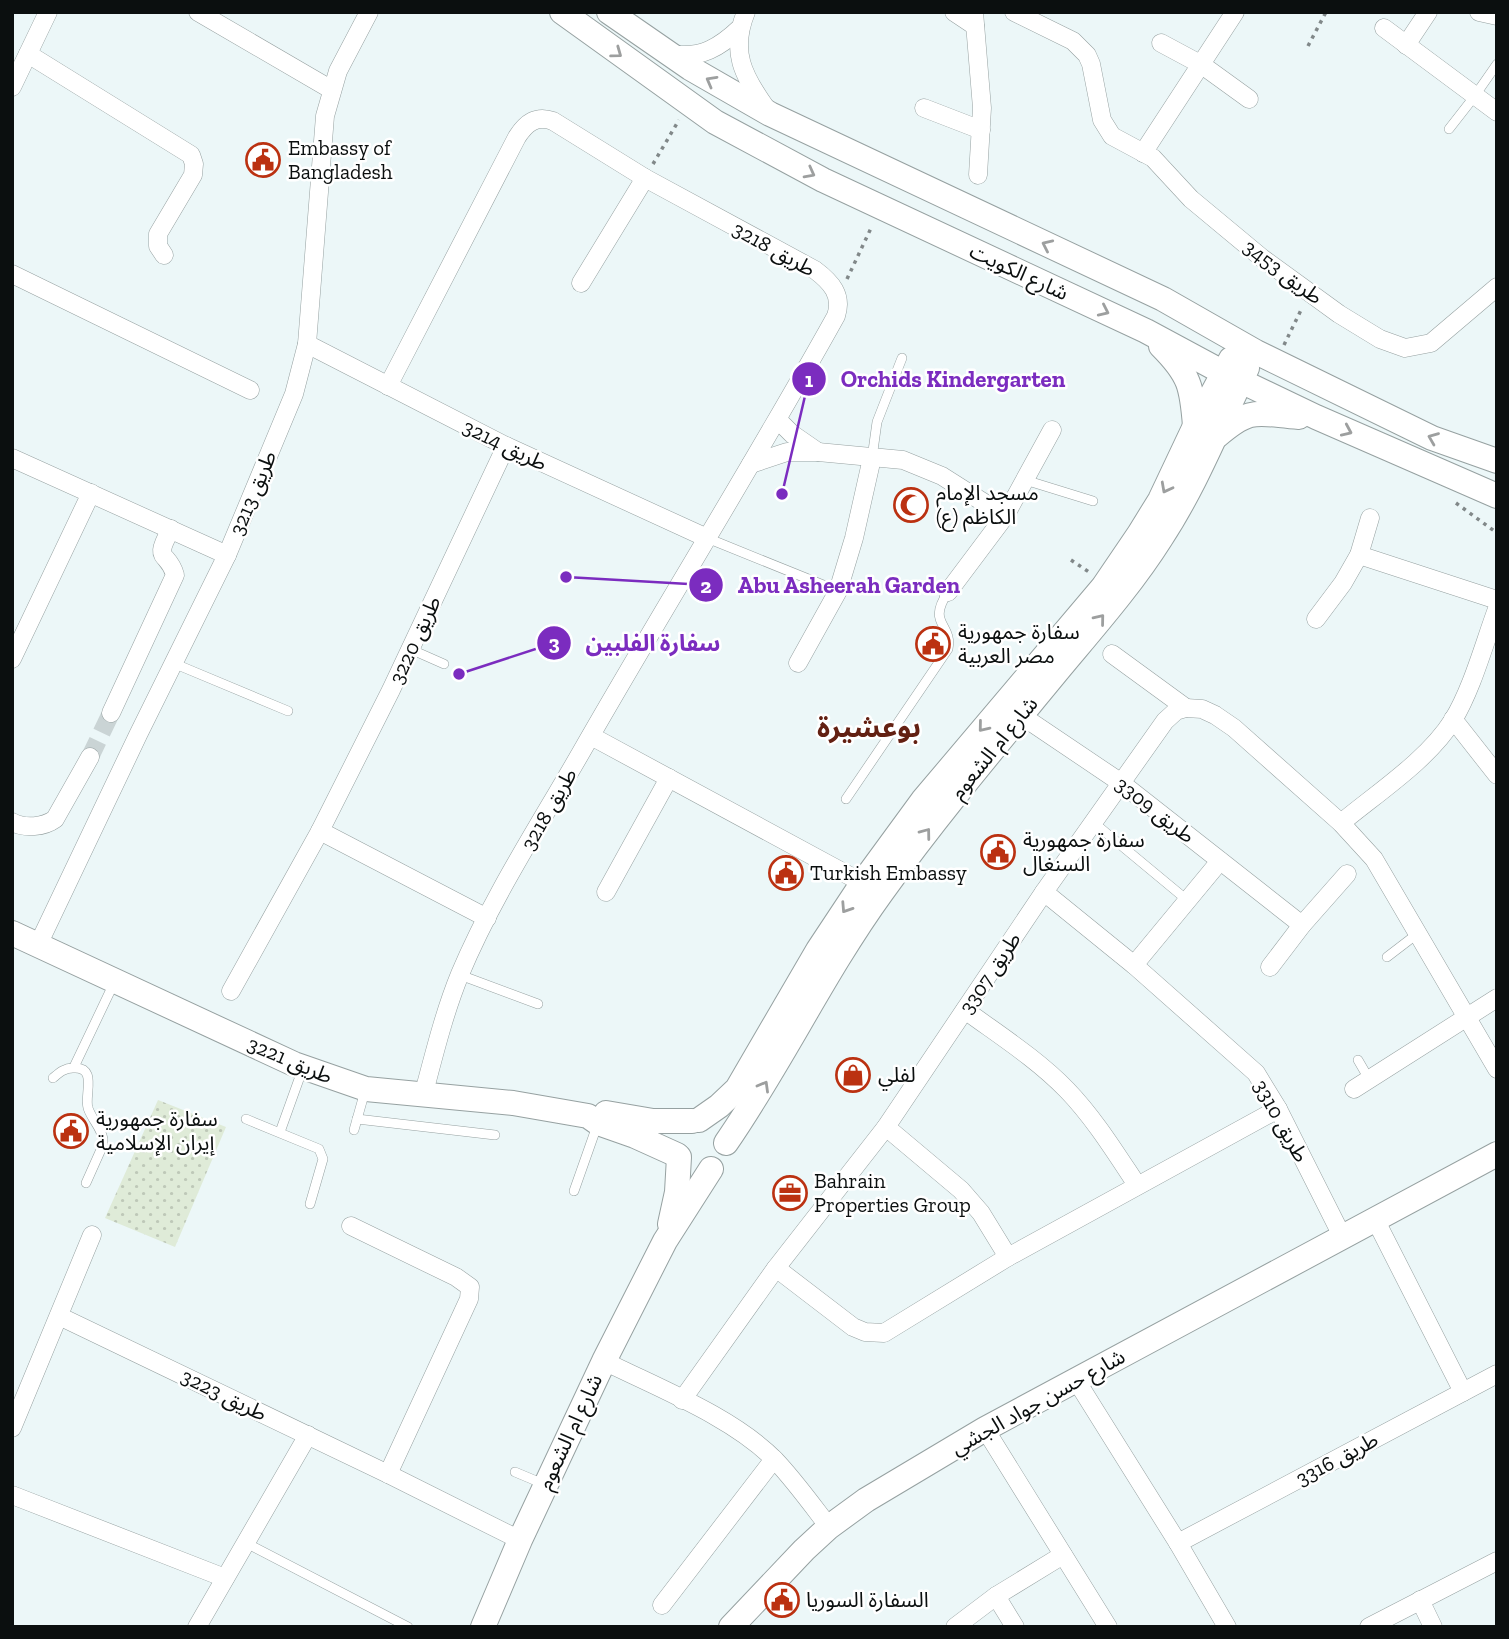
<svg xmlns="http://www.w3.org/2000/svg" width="1509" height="1639" font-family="'Zilla Slab','Noto Sans Arabic',serif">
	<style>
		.park { fill: url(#park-dots) }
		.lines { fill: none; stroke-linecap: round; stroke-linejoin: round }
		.street-tunnel { stroke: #cad4d5; stroke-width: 18; stroke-dasharray: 18 9; stroke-linecap: butt }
		.lane-casing { stroke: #96a1a1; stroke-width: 10 }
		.street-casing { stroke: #96a1a1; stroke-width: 19 }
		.secondary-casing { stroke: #96a1a1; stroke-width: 26 }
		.path { stroke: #818889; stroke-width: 3.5; stroke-dasharray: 3.5 5; stroke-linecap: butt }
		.lane { stroke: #fff; stroke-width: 9 }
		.street { stroke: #fff; stroke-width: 18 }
		.secondary { stroke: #fff; stroke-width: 24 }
		.oneway { stroke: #9d9f9f }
		.labels { text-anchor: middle; stroke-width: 5; stroke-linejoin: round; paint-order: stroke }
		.poi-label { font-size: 21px; fill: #0b0f0f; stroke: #fff; text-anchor: start }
		.street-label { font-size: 21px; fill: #0b0f0f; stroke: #fff }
		.district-label { font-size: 28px; font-weight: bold; fill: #632012; stroke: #fff }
		.leader { fill: none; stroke: #7b2cbf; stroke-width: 2.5 }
		.callout-dot { fill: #7b2cbf; stroke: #fff; stroke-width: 2.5 }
		.mark-label { font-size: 21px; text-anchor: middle; font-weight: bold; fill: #fff }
		.callout-label { font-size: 23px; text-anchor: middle; font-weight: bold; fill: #7b2cbf; stroke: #fff; stroke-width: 5; stroke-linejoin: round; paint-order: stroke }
	</style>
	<defs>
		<pattern id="park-dots" width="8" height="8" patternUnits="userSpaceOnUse" patternTransform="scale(1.75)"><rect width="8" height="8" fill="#dfebd8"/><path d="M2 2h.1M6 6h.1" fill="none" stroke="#bec8b8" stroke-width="1.8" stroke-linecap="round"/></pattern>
	</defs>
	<rect width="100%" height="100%" fill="#ecf7f8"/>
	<path class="park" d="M158 1100 226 1127 175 1247 105 1218Z"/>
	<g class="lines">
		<path class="street-tunnel" d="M90 757 111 713"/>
		<g class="lane-casing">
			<g id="lane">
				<path d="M1449 129 1474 97 1497 64"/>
				<path d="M872 458 877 422 902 358"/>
				<path d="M1025 480 1093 501"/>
				<path d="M707 538 838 591"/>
				<path d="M410 649 444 664"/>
				<path d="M173 663 288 711"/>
				<path d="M846 799 948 649C953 623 926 625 948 592"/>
				<path d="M1093 822 1187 900"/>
				<path d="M1387 957 1417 934"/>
				<path d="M460 975 538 1004"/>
				<path d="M1358 1060 1369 1079"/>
				<path d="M74 1067 114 983"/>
				<path d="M53 1078C59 1073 64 1068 73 1068 98 1066 84 1095 88 1108 92 1120 101 1127 103 1139V1145L86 1183"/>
				<path d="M246 1119 319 1149 323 1159 310 1204"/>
				<path d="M357 1119 495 1135"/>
				<path d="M354 1130 365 1091"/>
				<path d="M280 1132 303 1068"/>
				<path d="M574 1191 598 1123"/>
				<path d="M515 1472 546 1485"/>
				<path d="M246 1543 408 1627"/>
			</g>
		</g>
		<g class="street-casing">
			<g id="street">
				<path d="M198 12 332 90"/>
				<path d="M746 12C730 51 743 76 766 108"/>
				<path d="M954 12 975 26"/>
				<path d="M974 12 982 108 978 175"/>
				<path d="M1014 12 1073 41 1087 55 1091 64 1102 120 1112 136 1153 158 1191 199 1262 258 1339 314 1380 339 1405 348 1431 343 1497 287"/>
				<path d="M1479 12 1497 16"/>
				<path d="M1384 28 1497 112"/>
				<path d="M1161 43 1202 65 1249 99"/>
				<path d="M1406 45 1428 12"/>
				<path d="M28 54 191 155 194 164 193 175 158 234V246L164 255"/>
				<path d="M672 54C701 59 720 47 740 28"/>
				<path d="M12 87 48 12"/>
				<path d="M924 108 981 130"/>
				<path d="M1143 153 1235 12"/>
				<path d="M12 274 250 390"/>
				<path d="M581 283 645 178"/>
				<path d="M307 344 506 446 707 538"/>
				<path d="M388 386 517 137C526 123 536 115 553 121L645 178 815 270C831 282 843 295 836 316 756 460 669 599 587 742 544 818 494 893 460 974 444 1013 434 1055 423 1096"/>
				<path d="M778 420 792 434 818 452"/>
				<path d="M12 458 227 555"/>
				<path d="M751 464 787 452H818L903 460 942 476 1005 516"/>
				<path d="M1359 555 1497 600"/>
				<path d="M948 592 1005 516 1052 430"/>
				<path d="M1316 619 1343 583 1359 555 1370 518"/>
				<path d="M1112 654 1186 708"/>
				<path d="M12 659 91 493"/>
				<path d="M798 663 838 591 854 538 872 458"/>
				<path d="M1013 710 1120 782 1302 925"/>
				<path d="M111 713 175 575C168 550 152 563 171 529"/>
				<path d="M1453 719 1497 775"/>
				<path d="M591 736 872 888"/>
				<path d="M12 822C25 829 44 827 55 819L90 757"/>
				<path d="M1341 823C1377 793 1428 760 1453 720 1472 689 1484 644 1497 609"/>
				<path d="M320 831 487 918"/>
				<path d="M606 892 669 778"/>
				<path d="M1044 892 1134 965 1256 1073 1278 1109 1343 1238"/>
				<path d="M38 945 138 735 227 555 294 394 307 344 325 116 338 71 369 12"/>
				<path d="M1134 965 1220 861"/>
				<path d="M1270 967 1302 925 1347 874"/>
				<path d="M231 991 320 831 391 690 506 446"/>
				<path d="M965 1010C999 1035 1037 1059 1067 1090 1094 1118 1115 1152 1137 1185"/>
				<path d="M1354 1089 1497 998"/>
				<path d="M886 1127 961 1190 981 1213 1008 1257"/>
				<path d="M1376 1221 1463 1392"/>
				<path d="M351 1226 456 1277 470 1287 469 1299 388 1474"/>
				<path d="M776 1268 853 1327 865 1332 884 1333 1008 1257 1278 1109"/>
				<path d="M59 1316 388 1474 520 1540"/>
				<path d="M604 1361C658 1388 733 1417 775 1460 795 1481 812 1505 829 1527"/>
				<path d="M1076 1380 1178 1543 1227 1627"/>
				<path d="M682 1400 776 1268 886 1127 1044 892 1165 721 1176 711 1186 708 1202 709 1215 715 1234 728 1341 823 1374 859 1497 1069"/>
				<path d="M12 1428 92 1235"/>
				<path d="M985 1429 1108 1627"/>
				<path d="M12 1495 225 1578"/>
				<path d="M1178 1543 1497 1374"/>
				<path d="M996 1596 1015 1627"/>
				<path d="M1420 1600 1433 1627"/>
				<path d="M662 1605 774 1459"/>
				<path d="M197 1627 308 1435"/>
				<path d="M955 1627 996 1596 1063 1555"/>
				<path d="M1369 1627 1497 1561"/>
			</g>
		</g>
		<g class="secondary-casing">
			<g id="secondary">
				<path d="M562 12 715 122 823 180 1146 331 1224 373 1316 417 1497 496"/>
				<path d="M609 12 690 68 770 114 1163 299 1256 352 1432 438 1497 461"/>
				<path d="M1161 346C1190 375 1192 387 1195 426"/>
				<path d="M1217 436C1252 406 1257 414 1299 417"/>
				<path d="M12 933 294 1064 366 1089 513 1103 588 1116 598 1123 635 1136 677 1155"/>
				<path d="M606 1113 653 1121H692"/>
				<path d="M699 1120 719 1106 737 1089 818 950 863 882 923 800 1103 587 1139 534 1160 500 1195 426 1231 359"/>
				<path d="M726 1143C782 1062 824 972 882 892 938 814 1000 741 1060 668 1095 626 1132 584 1161 538 1196 485 1219 425 1247 368"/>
				<path d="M670 1224 677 1192 679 1157"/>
				<path d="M483 1627 520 1540 604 1361 665 1241 711 1169"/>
				<path d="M731 1627 804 1550 829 1527 866 1500 985 1429 1497 1154"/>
			</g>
		</g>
		<g class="path">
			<path d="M1308 46 1326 12"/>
			<path d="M653 164 679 120"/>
			<path d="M847 279 872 226"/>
			<path d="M1284 345 1302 308"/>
			<path d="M1456 503 1497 533"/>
			<path d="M1071 560 1089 572"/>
		</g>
		<use href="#lane" class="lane"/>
		<use href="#street" class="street"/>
		<use href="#secondary" class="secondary"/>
	</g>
	<defs><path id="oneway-chevron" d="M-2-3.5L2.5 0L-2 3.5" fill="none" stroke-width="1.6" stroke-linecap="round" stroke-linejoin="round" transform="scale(1.75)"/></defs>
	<g class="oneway">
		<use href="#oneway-chevron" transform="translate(617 53) rotate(36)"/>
		<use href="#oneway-chevron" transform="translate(711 81) rotate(-151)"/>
		<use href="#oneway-chevron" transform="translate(810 173) rotate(28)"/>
		<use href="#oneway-chevron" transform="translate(1047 245) rotate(-155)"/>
		<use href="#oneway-chevron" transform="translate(1104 311) rotate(25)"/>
		<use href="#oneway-chevron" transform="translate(1347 431) rotate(24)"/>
		<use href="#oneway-chevron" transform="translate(1433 438) rotate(-158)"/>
		<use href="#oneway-chevron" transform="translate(1166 488) rotate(118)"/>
		<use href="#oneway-chevron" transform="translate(1100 619) rotate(-51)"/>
		<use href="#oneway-chevron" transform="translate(983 727) rotate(129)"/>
		<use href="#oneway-chevron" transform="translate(926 833) rotate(-53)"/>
		<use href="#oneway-chevron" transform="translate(846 908) rotate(123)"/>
		<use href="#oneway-chevron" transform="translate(764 1086) rotate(-60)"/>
	</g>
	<defs>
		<g id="civic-ring" transform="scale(1.75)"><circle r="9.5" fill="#fff" stroke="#bb3111" stroke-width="1.5"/><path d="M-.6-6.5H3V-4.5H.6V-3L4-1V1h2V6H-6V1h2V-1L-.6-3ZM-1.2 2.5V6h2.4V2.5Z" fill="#bb3111"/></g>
		<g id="mosque-ring" transform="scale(1.75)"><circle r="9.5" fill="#fff" stroke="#bb3111" stroke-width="1.5"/><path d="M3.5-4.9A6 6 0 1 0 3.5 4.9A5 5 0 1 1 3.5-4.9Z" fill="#bb3111"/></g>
		<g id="shop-ring" transform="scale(1.75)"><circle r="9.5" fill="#fff" stroke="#bb3111" stroke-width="1.5"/><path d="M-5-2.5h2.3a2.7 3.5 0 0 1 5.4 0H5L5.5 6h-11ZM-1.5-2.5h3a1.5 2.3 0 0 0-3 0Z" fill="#bb3111"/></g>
		<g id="office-ring" transform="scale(1.75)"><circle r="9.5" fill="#fff" stroke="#bb3111" stroke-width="1.5"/><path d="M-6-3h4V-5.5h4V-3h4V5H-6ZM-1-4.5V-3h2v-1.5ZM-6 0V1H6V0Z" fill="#bb3111"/></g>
	</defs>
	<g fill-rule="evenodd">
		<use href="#civic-ring" x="263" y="160"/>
		<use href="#mosque-ring" x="911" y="505"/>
		<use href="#civic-ring" x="933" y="644"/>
		<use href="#civic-ring" x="998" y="852"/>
		<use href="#civic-ring" x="786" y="873"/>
		<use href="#shop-ring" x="853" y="1075"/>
		<use href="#civic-ring" x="71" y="1131"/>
		<use href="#office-ring" x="790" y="1193"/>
		<use href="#civic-ring" x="782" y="1600"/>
	</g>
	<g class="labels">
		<g class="poi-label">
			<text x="288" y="155">Embassy of<tspan x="288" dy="24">Bangladesh</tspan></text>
			<text x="936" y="500">مسجد الإمام<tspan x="936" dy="24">الكاظم (ع)</tspan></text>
			<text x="958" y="639">سفارة جمهورية<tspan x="958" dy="24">مصر العربية</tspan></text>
			<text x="1023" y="847">سفارة جمهورية<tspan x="1023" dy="24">السنغال</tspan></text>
			<text x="810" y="880">Turkish Embassy</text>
			<text x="878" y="1082">لفلي</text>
			<text x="96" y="1126">سفارة جمهورية<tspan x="96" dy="24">إيران الإسلامية</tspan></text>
			<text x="814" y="1188">Bahrain<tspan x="814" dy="24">Properties Group</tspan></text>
			<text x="806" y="1607">السفارة السوريا</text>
		</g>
		<g class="street-label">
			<text transform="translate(774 249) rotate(29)" y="7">طريق 3218</text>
			<text transform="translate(1019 272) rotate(25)" y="7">شارع الكويت</text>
			<text transform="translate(1283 272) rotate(37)" y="7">طريق 3453</text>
			<text transform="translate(505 445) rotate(26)" y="7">طريق 3214</text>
			<text transform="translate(253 493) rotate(-67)" y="7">طريق 3213</text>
			<text transform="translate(415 640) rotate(-65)" y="7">طريق 3220</text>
			<text transform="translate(994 748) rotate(-51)" y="7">شارع ام الشعوم</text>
			<text transform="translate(549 809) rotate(-60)" y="7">طريق 3218</text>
			<text transform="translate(1155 810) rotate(38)" y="7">طريق 3309</text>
			<text transform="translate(990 973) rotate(-56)" y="7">طريق 3307</text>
			<text transform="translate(290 1060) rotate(23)" y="7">طريق 3221</text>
			<text transform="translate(1281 1121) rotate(61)" y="7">طريق 3310</text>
			<text transform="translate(224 1395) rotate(26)" y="7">طريق 3223</text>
			<text transform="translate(1038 1402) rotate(-29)" y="7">شارع حسن جواد الجشي</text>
			<text transform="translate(570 1432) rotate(-65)" y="7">شارع ام الشعوم</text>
			<text transform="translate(1337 1459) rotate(-28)" y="7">طريق 3316</text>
		</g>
		<g class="district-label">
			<text x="869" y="737">بوعشيرة</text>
		</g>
	</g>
	<path class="leader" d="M782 494L809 379M566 577L706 585M459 674L554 643"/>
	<g class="callout-dot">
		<circle cx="782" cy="494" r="7"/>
		<circle cx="566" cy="577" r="7"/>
		<circle cx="459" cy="674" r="7"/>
		<circle cx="809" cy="379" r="18"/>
		<circle cx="706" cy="585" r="18"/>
		<circle cx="554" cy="643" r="18"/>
	</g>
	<g class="mark-label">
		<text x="809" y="387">1</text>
		<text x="706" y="593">2</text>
		<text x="554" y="650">3</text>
	</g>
	<g class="callout-label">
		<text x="953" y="387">Orchids Kindergarten</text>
		<text x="849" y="593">Abu Asheerah Garden</text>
		<text x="653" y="651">سفارة الفلبين</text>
	</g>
	<rect width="1509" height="1639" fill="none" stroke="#0b0f0f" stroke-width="28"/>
</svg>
